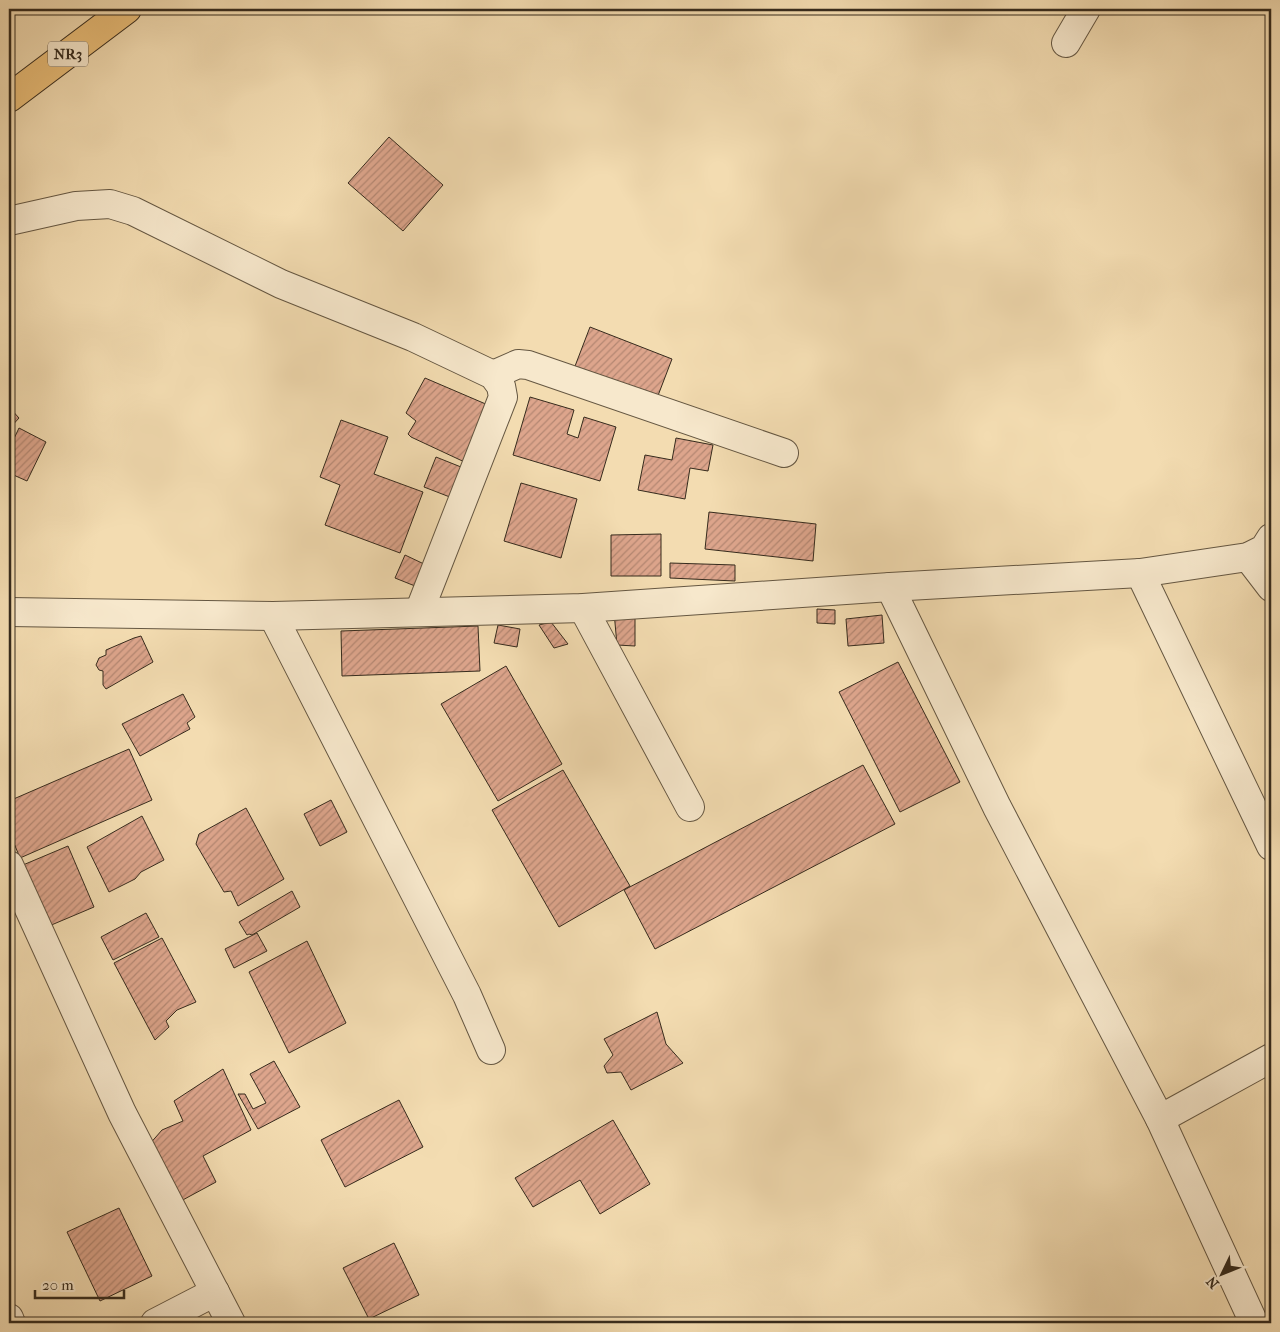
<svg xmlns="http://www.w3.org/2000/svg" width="1280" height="1332" font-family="'IM FELL French Canon',serif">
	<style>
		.building { fill: url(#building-hatch); stroke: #362b1d }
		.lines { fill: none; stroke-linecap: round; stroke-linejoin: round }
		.minor-casing { stroke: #655742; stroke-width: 30 }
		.highway-casing { stroke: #362b1d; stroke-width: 30 }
		.minor { stroke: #f7e8cc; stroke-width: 28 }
		.highway { stroke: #eabe78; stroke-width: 28 }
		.labels { text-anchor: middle; stroke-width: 5; stroke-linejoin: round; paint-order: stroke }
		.shield { fill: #f7e8cc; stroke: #706452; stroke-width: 1 }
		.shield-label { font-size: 15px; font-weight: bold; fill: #362b1d }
	</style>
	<defs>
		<pattern id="building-hatch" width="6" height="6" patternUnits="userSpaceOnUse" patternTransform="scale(1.25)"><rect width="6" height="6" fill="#dda58c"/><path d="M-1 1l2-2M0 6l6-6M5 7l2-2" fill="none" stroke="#b48772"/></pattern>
	</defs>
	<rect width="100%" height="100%" fill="#f3dcb1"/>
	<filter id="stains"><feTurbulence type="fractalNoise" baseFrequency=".004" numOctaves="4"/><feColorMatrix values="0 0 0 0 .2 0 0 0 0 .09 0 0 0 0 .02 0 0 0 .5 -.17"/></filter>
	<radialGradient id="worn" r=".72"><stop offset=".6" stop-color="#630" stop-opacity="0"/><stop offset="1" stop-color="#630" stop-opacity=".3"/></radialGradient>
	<g class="building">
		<path d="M389 137 443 185 403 231 348 183Z"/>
		<path d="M590 327 672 359 654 406 572 374Z"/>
		<path d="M425 378 495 408 471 465 411 437 408 434 416 421 406 413Z"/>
		<path d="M530 397 574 410 567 434 578 438 584 417 616 427 600 481 513 455Z"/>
		<path d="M9 407 19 418 9 429Z"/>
		<path d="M341 420 388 437 374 474 423 492 400 553 325 525 340 485 320 477Z"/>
		<path d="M19 428 46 442 27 481 9 473V449Z"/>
		<path d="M676 438 713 445 708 471 690 468 685 499 638 490 645 455 672 460Z"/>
		<path d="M436 457 466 469 455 499 424 487Z"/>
		<path d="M521 483 577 499 561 558 504 541Z"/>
		<path d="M709 512 816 524 813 561 705 549Z"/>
		<path d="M661 534V576H611V535Z"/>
		<path d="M405 555 424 564 415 586 395 578Z"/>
		<path d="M670 563 735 565V581L670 578Z"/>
		<path d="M817 609 835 610V624L817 623Z"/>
		<path d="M635 610V646L617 645 614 612Z"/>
		<path d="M882 615 884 643 848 646 846 619Z"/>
		<path d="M551 622 568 644 554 648 539 625Z"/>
		<path d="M498 625 520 629 517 647 494 643Z"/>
		<path d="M478 626 480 671 342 676 341 631Z"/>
		<path d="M141 636 153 662 106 689 103 685V671L99 670 96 665 99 658 106 655V650L134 638Z"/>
		<path d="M898 662 960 782 900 812 839 692Z"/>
		<path d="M506 666 562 764 498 801 441 704Z"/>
		<path d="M183 694 195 717 187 723 190 729 140 756 122 724Z"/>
		<path d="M129 749 152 800 20 858 9 831V801Z"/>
		<path d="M863 765 895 824 655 949 624 890Z"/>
		<path d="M563 770 630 886 559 927 492 810Z"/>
		<path d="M331 800 347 832 320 846 304 814Z"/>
		<path d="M246 808 284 879 238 906 231 891 224 892 196 844 199 834Z"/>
		<path d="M142 816 164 860 141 872 135 879 109 892 87 847Z"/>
		<path d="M68 846 94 907 49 926 23 865Z"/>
		<path d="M292 891 300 907 252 935 249 934 247 935 239 922Z"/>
		<path d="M146 913 159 937 113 960 101 937Z"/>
		<path d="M257 933 267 951 234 968 225 949Z"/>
		<path d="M162 938 196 1002 177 1010 166 1021 169 1027 155 1040 114 963Z"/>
		<path d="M307 941 346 1023 289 1053 249 972Z"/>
		<path d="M657 1012 666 1044 683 1063 631 1090 621 1072 607 1073 604 1066 613 1055 604 1039Z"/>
		<path d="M274 1061 300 1107 258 1129 238 1094H245L253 1109 266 1103 250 1074Z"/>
		<path d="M223 1069 251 1130 203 1156 216 1182 179 1202 148 1146 162 1130 183 1121 174 1101Z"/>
		<path d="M399 1100 423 1147 345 1187 321 1140Z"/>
		<path d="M613 1120 650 1184 600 1214 580 1180 533 1207 515 1178Z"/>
		<path d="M119 1208 152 1276 100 1301 67 1232Z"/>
		<path d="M394 1243 419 1295 369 1319 343 1268Z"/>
	</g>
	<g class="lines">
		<g class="minor-casing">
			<g id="minor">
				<path d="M1066 43 1086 9"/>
				<path d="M9 221 76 206 110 204 133 211 281 284 413 337 493 375 501 386 503 397 419 612"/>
				<path d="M493 375 518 364 528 365 784 453"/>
				<path d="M1248 557 1271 587"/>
				<path d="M1140 573 1271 846"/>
				<path d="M890 587 997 807 1160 1119 1254 1323"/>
				<path d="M583 608 690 807"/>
				<path d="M9 612 273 616 583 608 890 587 1140 573 1248 557 1264 549 1271 538"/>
				<path d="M273 616 467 995 491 1050"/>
				<path d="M9 865 122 1113 231 1323"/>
				<path d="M1160 1119 1271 1058"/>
				<path d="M9 1318 11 1323"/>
				<path d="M155 1323 215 1292"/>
			</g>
		</g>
		<g class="highway-casing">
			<path id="highway" d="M9 98 127 9"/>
		</g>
		<use href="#minor" class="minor"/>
		<use href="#highway" class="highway"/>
	</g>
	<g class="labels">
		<rect class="shield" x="48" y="41.5" width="40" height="25" rx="4"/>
		<g class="shield-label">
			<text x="68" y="59">NR3</text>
		</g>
	</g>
	<rect width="1280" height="1332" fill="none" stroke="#f3dcb1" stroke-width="30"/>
	<rect x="10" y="10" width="1260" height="1312" fill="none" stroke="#362b1d" stroke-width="2.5"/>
	<rect x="15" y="15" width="1250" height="1302" fill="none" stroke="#362b1d"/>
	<g transform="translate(1222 1274) rotate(227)" stroke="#f7e8cc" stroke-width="4" paint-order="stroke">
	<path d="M0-4L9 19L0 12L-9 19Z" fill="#362b1d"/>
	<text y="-8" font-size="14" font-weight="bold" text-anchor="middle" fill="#362b1d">N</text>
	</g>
	<path d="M35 1290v8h89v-8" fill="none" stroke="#362b1d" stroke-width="2.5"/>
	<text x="42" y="1290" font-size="15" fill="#362b1d" stroke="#f7e8cc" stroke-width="4" paint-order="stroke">20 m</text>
	<rect width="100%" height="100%" filter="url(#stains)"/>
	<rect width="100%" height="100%" fill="url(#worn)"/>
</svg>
